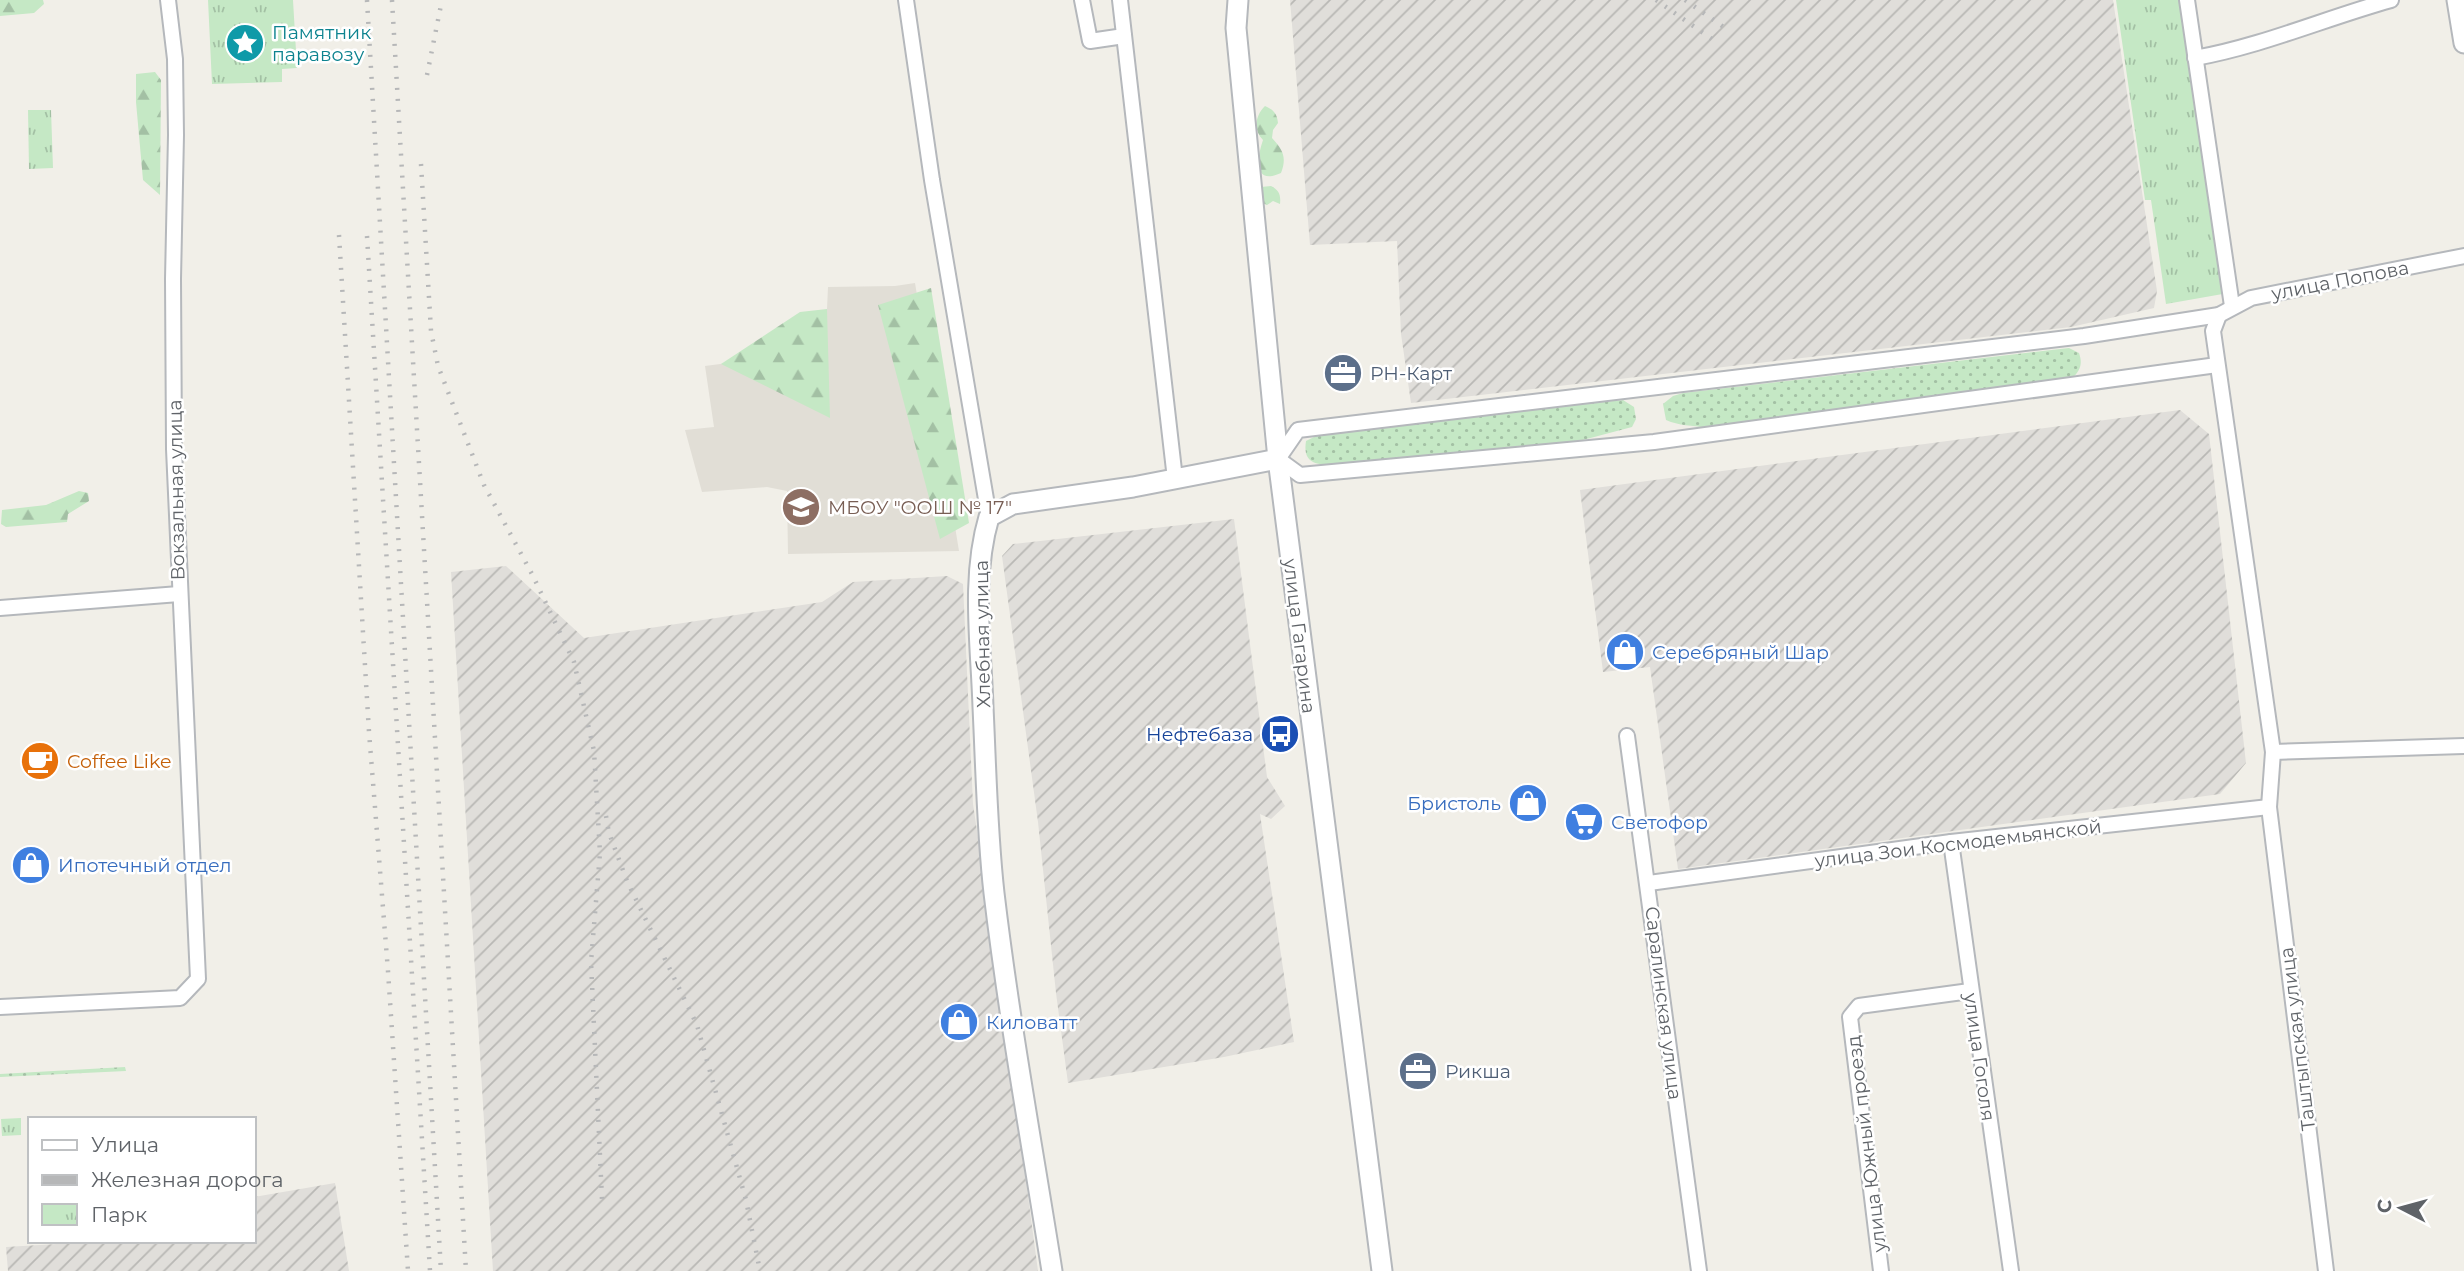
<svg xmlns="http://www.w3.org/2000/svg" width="2464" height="1271" font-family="Montserrat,sans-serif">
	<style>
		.industrial { fill: url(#industrial-furrows) }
		.education { fill: #e1ded6 }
		.grass { fill: url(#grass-dots) }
		.forest { fill: url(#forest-firs) }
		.park { fill: url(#park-tufts) }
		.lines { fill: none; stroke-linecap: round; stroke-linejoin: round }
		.minor-casing { stroke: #b5b8bc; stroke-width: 18 }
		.tertiary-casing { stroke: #b5b8bc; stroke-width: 23 }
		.minor { stroke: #fff; stroke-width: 14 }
		.tertiary { stroke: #fff; stroke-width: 19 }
		.rail { stroke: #b6b7b8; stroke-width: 4.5; stroke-dasharray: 2 9; stroke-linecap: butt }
		.labels { text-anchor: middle; stroke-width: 5; stroke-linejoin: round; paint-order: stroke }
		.culture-label { font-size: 19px; fill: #0d838f; stroke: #fff; text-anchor: start }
		.street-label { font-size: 19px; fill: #5f6368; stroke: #fff }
		.service-label { font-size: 19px; fill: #4e5e75; stroke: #fff; text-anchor: start }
		.education-label { font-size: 19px; fill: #785e54; stroke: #fff; text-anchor: start }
		.shop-label { font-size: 19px; fill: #366cbe; stroke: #fff; text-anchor: start }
		.transit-label { font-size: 19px; fill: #164399; stroke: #fff; text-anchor: end }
		.food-label { font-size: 19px; fill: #c56008; stroke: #fff; text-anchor: start }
	</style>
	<defs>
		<pattern id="industrial-furrows" width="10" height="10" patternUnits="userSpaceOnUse" patternTransform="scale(1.75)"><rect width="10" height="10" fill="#e0deda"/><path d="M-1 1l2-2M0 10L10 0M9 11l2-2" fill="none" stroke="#b9b8b5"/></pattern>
		<pattern id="grass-dots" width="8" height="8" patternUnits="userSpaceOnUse" patternTransform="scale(1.75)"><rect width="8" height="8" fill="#c5e8c5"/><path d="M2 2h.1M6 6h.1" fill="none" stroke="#a3c0a4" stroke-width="1.8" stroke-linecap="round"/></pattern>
		<pattern id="forest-firs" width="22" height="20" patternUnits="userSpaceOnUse" patternTransform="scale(1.75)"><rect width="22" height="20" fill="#c5e8c5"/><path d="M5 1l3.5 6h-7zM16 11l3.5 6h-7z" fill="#a3c0a4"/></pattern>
		<pattern id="park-tufts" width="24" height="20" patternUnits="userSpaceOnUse" patternTransform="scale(1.75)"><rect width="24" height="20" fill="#c5e8c5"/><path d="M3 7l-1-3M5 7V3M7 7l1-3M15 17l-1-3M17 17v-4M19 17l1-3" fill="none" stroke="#a3c0a4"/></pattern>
	</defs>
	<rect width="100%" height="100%" fill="#f1efe8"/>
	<g class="industrial">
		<path d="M1290 0H2113L2157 291 2154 308 2071 327 1411 403 1401 334 1397 241 1310 245Z"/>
		<path d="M2180 410 2209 434 2246 763 2220 794 1678 869 1650 667 1603 672 1580 490Z"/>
		<path d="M1234 519 1267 777 1285 806 1271 819 1260 814 1294 1042 1224 1057 1068 1083 1056 993 1038 822 1002 556 1013 544Z"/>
		<path d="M506 566 584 638 822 602 853 582 947 576 963 584 973 804 996 957 1038 1271H493L451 572Z"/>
		<path d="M335 1183 349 1271H8L6 1247 108 1241H254V1197Z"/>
	</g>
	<path class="education" d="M915 283 959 551 788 554 787 491 767 487 702 492 685 430 714 427 705 366 797 354 825 353 828 287 895 286Z"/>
	<g class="grass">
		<path d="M2069 348 2079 353C2083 364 2080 371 2072 378L1706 428C1692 425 1679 426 1666 420L1663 404 1673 396 1683 393Z"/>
		<path d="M1623 400 1634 407 1636 419 1632 427 1564 445 1330 465C1312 465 1303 460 1306 441L1324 432Z"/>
		<path d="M125 1067 126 1071 0 1077V1074Z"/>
	</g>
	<g class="forest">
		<path d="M0 0H43L44 4 34 13 0 16Z"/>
		<path d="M155 72 161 80 160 195 143 180 136 102V74Z"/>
		<path d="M1265 106C1274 110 1277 114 1278 123L1273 130 1272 138C1283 150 1287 157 1281 173 1253 186 1257 157 1263 140 1253 130 1255 116 1265 106Z"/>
		<path d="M1271 186C1279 190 1281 195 1280 204L1273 201 1267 205 1260 202 1258 194 1261 187Z"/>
		<path d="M931 288 969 523 940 539 878 305Z"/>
		<path d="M827 309 830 418 721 364 800 312Z"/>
		<path d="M79 491 88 493 89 501 68 514 67 522 6 527 1 524 2 510 46 505Z"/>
	</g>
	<g class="park">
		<path d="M208 0H293L297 68 282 69V82L212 84Z"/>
		<path d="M2116 0H2194L2234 292 2166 304 2151 200H2145Z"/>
		<path d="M28 110H51L53 168 29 169Z"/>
		<path d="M21 1118V1135L2 1136 1 1119Z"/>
	</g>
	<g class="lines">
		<g class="minor-casing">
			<g id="minor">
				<path d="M906 0 932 180 989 517"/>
				<path d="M1082 0 1090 41 1124 36"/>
				<path d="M1120 0 1175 479"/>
				<path d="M2187 0 2232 306"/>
				<path d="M2195 58C2262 46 2326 18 2391 0"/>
				<path d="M2219 315 2213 331 2273 752 2269 807 2326 1271"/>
				<path d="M2217 365 1654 442 1300 475 1278 459 1298 430 2084 336 2219 315 2251 298 2464 256"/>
				<path d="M0 608 179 594"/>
				<path d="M1627 736 1699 1271"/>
				<path d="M2273 752 2464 746"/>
				<path d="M1951 842 2011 1271"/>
				<path d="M1649 883 1951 842 2269 807"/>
				<path d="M0 1007 180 998 198 979 174 449 173 279 176 135 175 59 168 0"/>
				<path d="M1881 1271 1850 1017 1859 1006 1970 991"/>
			</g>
		</g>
		<g class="tertiary-casing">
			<g id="tertiary">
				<path d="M1238 0 1236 28 1278 459 1382 1271"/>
				<path d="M2457 0 2464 43"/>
				<path d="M1052 1271C1032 1145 1009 1019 994 893 987 831 986 769 983 707 981 644 971 578 989 517L1013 504 1133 487 1278 459"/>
			</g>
		</g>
		<use href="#minor" class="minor"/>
		<use href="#tertiary" class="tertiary"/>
		<g class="rail">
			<path d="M367 0 441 1271"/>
			<path d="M392 0 466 1271"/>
			<path d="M1656 0 1719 44"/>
			<path d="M1685 0 1725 28"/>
			<path d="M427 75 442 0"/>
			<path d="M421 164 431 331 438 366 484 485 533 576 574 662 594 751 600 853 591 962 602 1199"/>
			<path d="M339 235 369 732 388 971 408 1271"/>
			<path d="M367 236 430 1271"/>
			<path d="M606 816 609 833 627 881 697 1025 746 1200 760 1271"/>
		</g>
	</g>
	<defs>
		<g id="sight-disc" transform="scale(2.0125)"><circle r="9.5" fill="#0f9aa8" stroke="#fff"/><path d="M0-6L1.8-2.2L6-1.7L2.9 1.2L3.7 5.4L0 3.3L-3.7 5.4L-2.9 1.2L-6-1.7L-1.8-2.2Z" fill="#fff"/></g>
		<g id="office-disc" transform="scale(2.0125)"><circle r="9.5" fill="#5c6f8a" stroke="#fff"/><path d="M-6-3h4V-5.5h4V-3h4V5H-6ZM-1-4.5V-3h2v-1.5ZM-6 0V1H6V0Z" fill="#fff"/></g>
		<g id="school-disc" transform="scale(2.0125)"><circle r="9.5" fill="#8d6e63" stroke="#fff"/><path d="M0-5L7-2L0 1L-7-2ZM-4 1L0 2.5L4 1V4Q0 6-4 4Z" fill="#fff"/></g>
		<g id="shop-disc" transform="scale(2.0125)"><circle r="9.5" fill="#3f7fe0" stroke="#fff"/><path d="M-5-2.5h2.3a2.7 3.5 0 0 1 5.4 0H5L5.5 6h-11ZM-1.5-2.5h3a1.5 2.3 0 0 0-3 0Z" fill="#fff"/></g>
		<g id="bus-disc" transform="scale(2.0125)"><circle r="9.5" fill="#1a4fb4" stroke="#fff"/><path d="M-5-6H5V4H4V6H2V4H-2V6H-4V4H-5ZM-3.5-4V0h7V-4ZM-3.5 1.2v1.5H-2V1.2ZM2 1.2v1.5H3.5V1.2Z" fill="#fff"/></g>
		<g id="cafe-disc" transform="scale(2.0125)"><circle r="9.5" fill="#e8710a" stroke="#fff"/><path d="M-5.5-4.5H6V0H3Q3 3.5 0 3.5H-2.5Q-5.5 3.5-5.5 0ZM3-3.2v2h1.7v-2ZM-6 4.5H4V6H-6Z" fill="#fff"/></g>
		<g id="supermarket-disc" transform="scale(2.0125)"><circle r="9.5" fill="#3f7fe0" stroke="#fff"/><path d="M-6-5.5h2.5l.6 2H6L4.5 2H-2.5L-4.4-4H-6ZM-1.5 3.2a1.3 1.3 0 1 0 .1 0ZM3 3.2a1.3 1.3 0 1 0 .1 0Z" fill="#fff"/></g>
	</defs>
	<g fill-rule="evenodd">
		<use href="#sight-disc" x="245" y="43"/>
		<use href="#office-disc" x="1343" y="373"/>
		<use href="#school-disc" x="801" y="507"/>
		<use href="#shop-disc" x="1625" y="652"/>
		<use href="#bus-disc" x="1280" y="734"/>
		<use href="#cafe-disc" x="40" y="761"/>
		<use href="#shop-disc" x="1528" y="803"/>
		<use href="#supermarket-disc" x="1584" y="822"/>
		<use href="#shop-disc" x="31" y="865"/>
		<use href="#shop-disc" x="959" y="1022"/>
		<use href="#office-disc" x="1418" y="1071"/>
	</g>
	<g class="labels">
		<g class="culture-label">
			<text x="272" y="39">Памятник<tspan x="272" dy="22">паравозу</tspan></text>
		</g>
		<g class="street-label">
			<text transform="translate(2340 280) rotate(-11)" y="7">улица Попова</text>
			<text transform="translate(176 490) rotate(-91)" y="7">Вокзальная улица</text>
			<text transform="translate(982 634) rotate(-91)" y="7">Хлебная улица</text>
			<text transform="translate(1300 636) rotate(83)" y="7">улица Гагарина</text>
			<text transform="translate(1958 843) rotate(-7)" y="7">улица Зои Космодемьянской</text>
			<text transform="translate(1664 1003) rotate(83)" y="7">Саралинская улица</text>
			<text transform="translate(2297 1039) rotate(-97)" y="7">Таштыпская улица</text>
			<text transform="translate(1980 1057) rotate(82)" y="7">улица Гоголя</text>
			<text transform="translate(1866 1144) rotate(-97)" y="7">улица Южный проезд</text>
		</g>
		<g class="service-label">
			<text x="1370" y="380">РН-Карт</text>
			<text x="1445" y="1078">Рикша</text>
		</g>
		<g class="education-label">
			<text x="828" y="514">МБОУ "ООШ № 17"</text>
		</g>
		<g class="shop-label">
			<text x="1652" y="659">Серебряный Шар</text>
			<text x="1501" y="810" text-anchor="end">Бристоль</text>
			<text x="1611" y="829">Светофор</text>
			<text x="58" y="872">Ипотечный отдел</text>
			<text x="986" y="1029">Киловатт</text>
		</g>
		<g class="transit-label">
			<text x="1253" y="741">Нефтебаза</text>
		</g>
		<g class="food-label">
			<text x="67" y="768">Coffee Like</text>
		</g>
	</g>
	<rect x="28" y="1117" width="228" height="126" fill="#ffffff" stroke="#bfc1c3" stroke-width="2"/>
	<rect x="42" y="1140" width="35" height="10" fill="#ffffff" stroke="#bfc1c3" stroke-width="2"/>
	<text x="91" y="1152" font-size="21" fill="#5f6368">Улица</text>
	<rect x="42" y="1175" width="35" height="10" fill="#b6b7b8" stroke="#bfc1c3" stroke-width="2"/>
	<text x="91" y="1187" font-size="21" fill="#5f6368">Железная дорога</text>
	<rect x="42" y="1204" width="35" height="21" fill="url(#park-tufts)" stroke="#bfc1c3" stroke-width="2"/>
	<text x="91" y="1222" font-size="21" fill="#5f6368">Парк</text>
	<g transform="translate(2401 1208) rotate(276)" stroke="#ffffff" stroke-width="5" paint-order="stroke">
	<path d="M0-5L12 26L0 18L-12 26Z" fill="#5f6368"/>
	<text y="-10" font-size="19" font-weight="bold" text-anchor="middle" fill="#5f6368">С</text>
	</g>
</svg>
